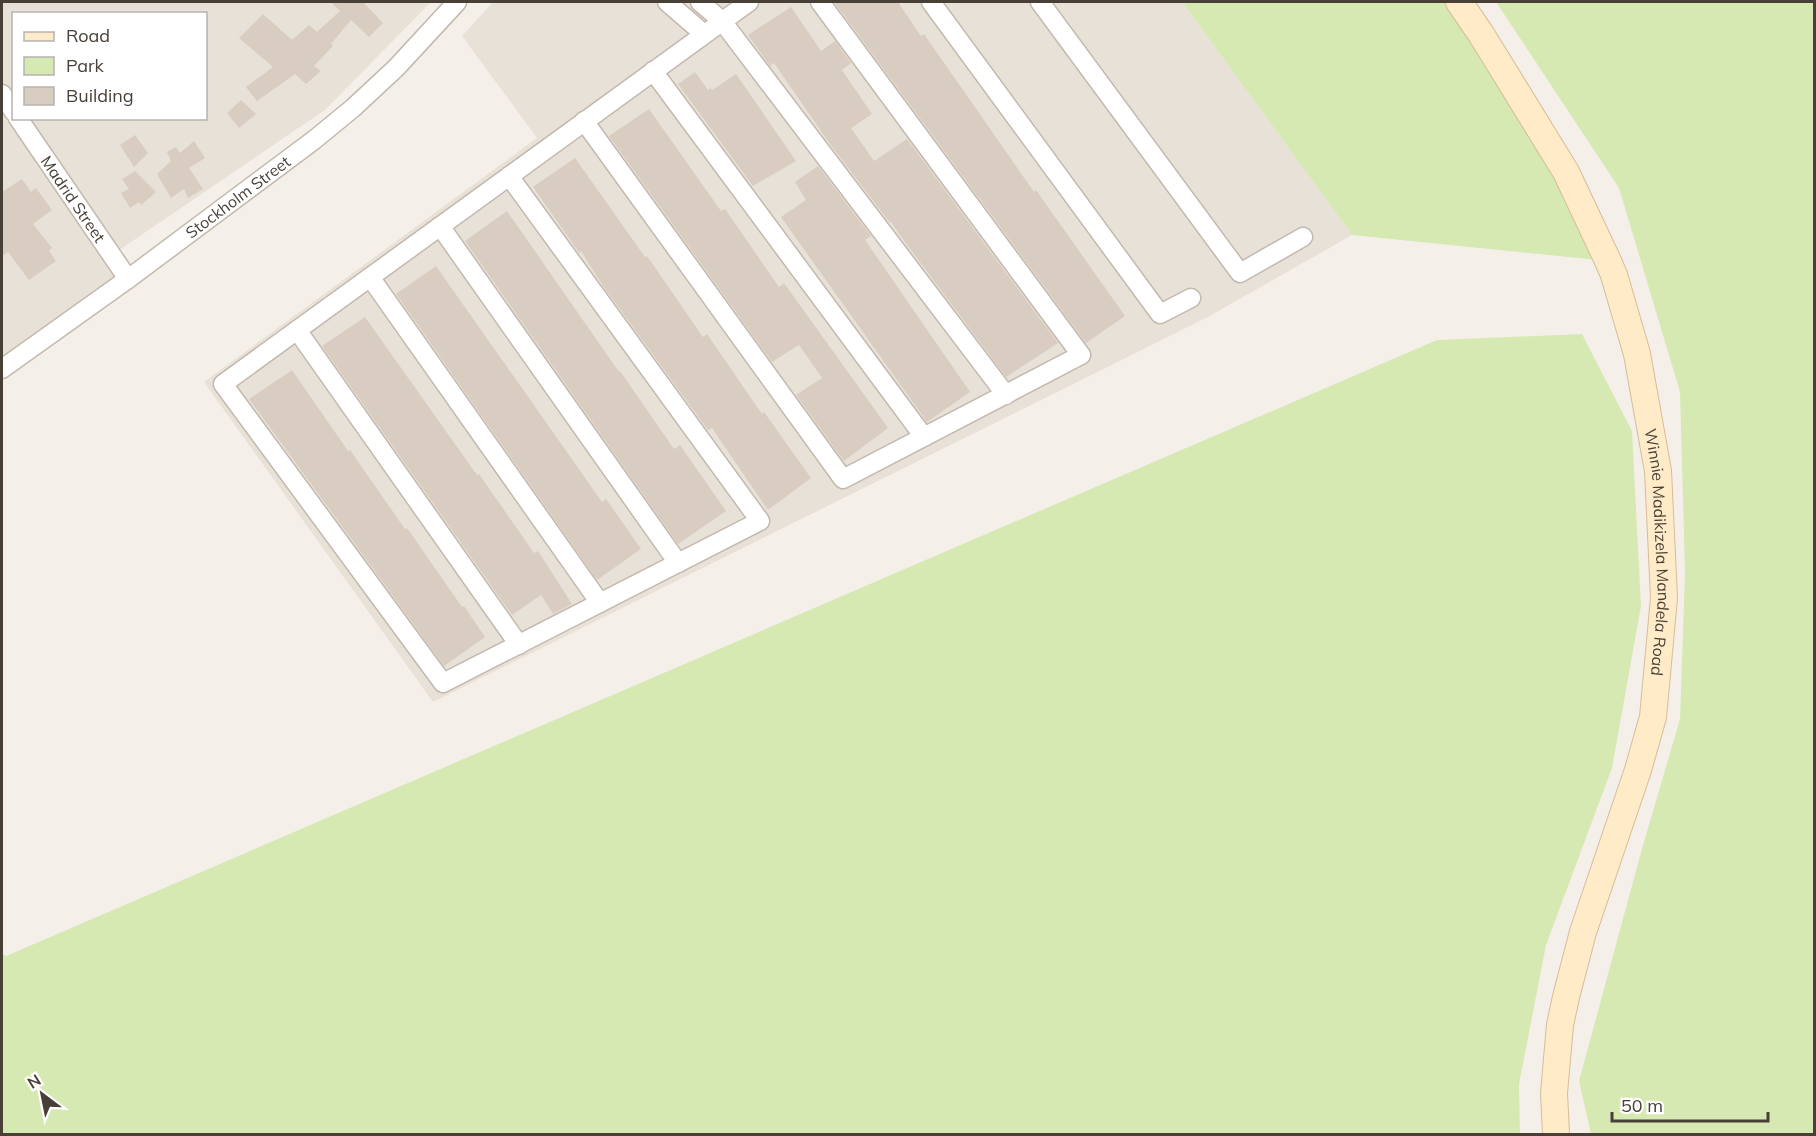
<svg xmlns="http://www.w3.org/2000/svg" width="1816" height="1136" font-family="Mulish,sans-serif">
	<style>
		.residential { fill: #e8e1d7; fill-rule: evenodd }
		.green { fill: #d7e9b2 }
		.building { fill: #d9cdc1 }
		.lines { fill: none; stroke-linecap: round; stroke-linejoin: round }
		.minor-casing { stroke: #c3b9ae; stroke-width: 21 }
		.secondary-casing { stroke: #d5bd99; stroke-width: 28 }
		.minor { stroke: #fff; stroke-width: 18 }
		.secondary { stroke: #ffebc8; stroke-width: 26 }
		.labels { text-anchor: middle; stroke-width: 4.5; stroke-linejoin: round; paint-order: stroke }
		.street-label { font-size: 16px; fill: #483f37; stroke: #fff }
	</style>
	<rect width="100%" height="100%" fill="#f4f0e9"/>
	<g class="residential">
		<path d="M2 2H431L325 110 112 255 128 279 2 369ZM14 14H206V118H14Z"/>
		<path d="M493 2H1182L1352 235 1208 317 433 702 204 382 537 138 462 36Z"/>
	</g>
	<g class="green">
		<path d="M1182 2H1459L1608 261 1352 235Z"/>
		<path d="M1496 2H1814V1134H1591L1579 1081 1643 845 1680 719 1685 572 1680 392 1619 188Z"/>
		<path d="M1582 334 1632 431 1641 606 1612 768 1546 945 1519 1084 1520 1134H2V953L6 956 1437 340Z"/>
	</g>
	<g class="building">
		<path d="M331 2H366L365 4 383 23 369 37 351 20 331 44 333 46 314 66 321 71 306 84 295 74 257 101 246 87 273 67 239 38 263 14 292 40 309 25 317 32 340 11Z"/>
		<path d="M834 2H898L921 36 924 34 1034 192 1036 190 1125 316 1086 343Z"/>
		<path d="M791 7 821 51 835 41 851 63 842 70 872 114 851 128 874 161 907 139 1058 343 1006 377 907 245 891 222 890 223 830 144 774 63 770 66 748 35Z"/>
		<path d="M695 72 708 90 710 88 712 90 736 74 796 161 753 186 678 84Z"/>
		<path d="M241 100 256 114 239 128 227 113Z"/>
		<path d="M649 109 721 211 725 209 779 287 784 283 888 428 844 461 796 395 822 378 799 345 772 362 609 136Z"/>
		<path d="M135 135 148 153 134 167 120 145Z"/>
		<path d="M194 141 205 158 189 168 203 189 188 198 184 189 171 198 157 174 171 161 167 152 176 147 180 153Z"/>
		<path d="M575 158 645 257 647 256 703 337 707 334 762 414 764 412 811 478 768 510 712 428 708 430 603 286 581 251 579 253 578 251 533 187Z"/>
		<path d="M818 166 871 236 865 240 970 392 927 422 781 217 806 200 795 182Z"/>
		<path d="M135 171 156 192 141 205 139 202 130 208 121 193 129 189 122 179Z"/>
		<path d="M22 179 31 192 36 188 52 210 33 224 52 248 49 251 56 261 29 280 8 252 2 256V192Z"/>
		<path d="M507 211 619 372 620 371 674 449 680 445 726 511 678 544 465 241Z"/>
		<path d="M436 266 602 502 606 499 641 549 597 580 396 294Z"/>
		<path d="M365 317 477 475 479 474 534 553 538 551 572 604 553 614 541 595 512 615 322 346Z"/>
		<path d="M292 370 348 451 350 450 405 529 407 528 462 607 464 606 485 637 444 666 249 399Z"/>
	</g>
	<g class="lines">
		<g class="minor-casing">
			<g id="minor">
				<path d="M667 2 704 34"/>
				<path d="M700 2 722 21 1006 395"/>
				<path d="M931 2 1160 314 1191 298"/>
				<path d="M1040 2 1240 273 1303 237"/>
				<path d="M653 71 924 437"/>
				<path d="M2 94 14 112"/>
				<path id="s1" d="M18 118 128 279"/>
				<path d="M584 121 843 479 1081 355 820 2"/>
				<path d="M509 176 760 521 443 683 223 384 749 2"/>
				<path d="M440 226 678 563"/>
				<path d="M370 277 600 603"/>
				<path d="M297 330 519 645"/>
				<path id="s2" d="M2 369 128 279 314 140 353 108 396 68 457 2"/>
			</g>
		</g>
		<g class="secondary-casing">
			<g id="secondary">
				<path id="s3" d="M1459 2 1481 34 1566 172 1608 261 1614 275 1637 354 1658 471 1664 598 1653 717 1638 770 1583 932 1566 997 1560 1025 1554 1093 1556 1134"/>
			</g>
		</g>
		<use href="#minor" class="minor"/>
		<use href="#secondary" class="secondary"/>
	</g>
	<g class="labels">
		<g class="street-label">
			<text dy="6" stroke="none"><textPath href="#s2" startOffset="292">Stockholm Street</textPath></text>
			<text dy="6" stroke="none"><textPath href="#s1" startOffset="98">Madrid Street</textPath></text>
			<text dy="6" stroke="none"><textPath href="#s3" startOffset="597">Winnie Madikizela Mandela Road</textPath></text>
		</g>
	</g>
	<rect width="1816" height="1136" fill="none" stroke="#483f37" stroke-width="6"/>
	<rect x="12" y="12" width="195" height="108" fill="#ffffff" stroke="#b6b2af" stroke-width="1.5"/>
	<rect x="24" y="32" width="30" height="9" fill="#ffebc8" stroke="#b6b2af" stroke-width="1.5"/>
	<text x="66" y="42" font-size="18" fill="#483f37">Road</text>
	<rect x="24" y="57" width="30" height="18" fill="#d7e9b2" stroke="#b6b2af" stroke-width="1.5"/>
	<text x="66" y="72" font-size="18" fill="#483f37">Park</text>
	<rect x="24" y="87" width="30" height="18" fill="#d9cdc1" stroke="#b6b2af" stroke-width="1.5"/>
	<text x="66" y="102" font-size="18" fill="#483f37">Building</text>
	<g transform="translate(42 1094) rotate(328)" stroke="#ffffff" stroke-width="4.5" paint-order="stroke">
	<path d="M0-4.5L10 22L0 15L-10 22Z" fill="#483f37"/>
	<text y="-9" font-size="16" font-weight="bold" text-anchor="middle" fill="#483f37">N</text>
	</g>
	<path d="M1612 1112v9h156v-9" fill="none" stroke="#483f37" stroke-width="3"/>
	<text x="1621" y="1112" font-size="18" fill="#483f37" stroke="#ffffff" stroke-width="4.5" paint-order="stroke">50 m</text>
</svg>
